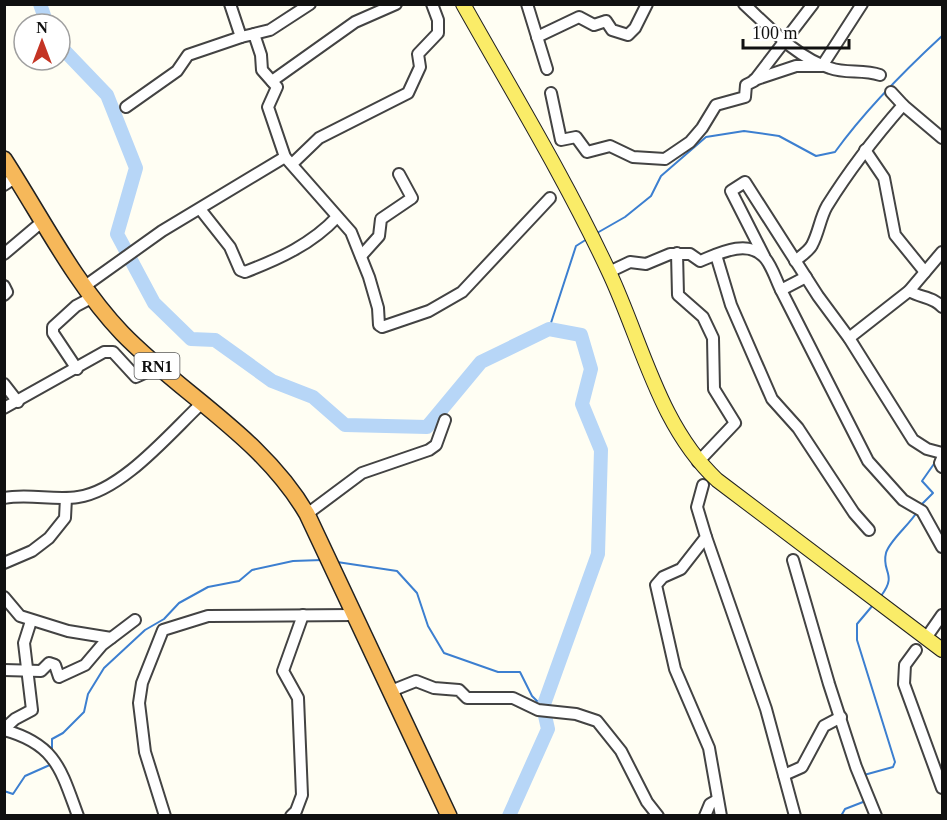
<svg xmlns="http://www.w3.org/2000/svg" width="947" height="820" font-family="'Times New Roman',serif">
	<style>
		.lines { fill: none; stroke-linecap: round; stroke-linejoin: round }
		.stream { stroke: #3c7fd0; stroke-width: 2 }
		.river { stroke: #b7d6f7; stroke-width: 14 }
		.minor-casing { stroke: #434343; stroke-width: 14 }
		.major-casing { stroke: #212121; stroke-width: 16 }
		.highway-casing { stroke: #212121; stroke-width: 18 }
		.minor { stroke: #fff; stroke-width: 10 }
		.major { stroke: #faec68; stroke-width: 14 }
		.highway { stroke: #f6b85a; stroke-width: 15 }
		.labels { text-anchor: middle; stroke-width: 6; stroke-linejoin: round; paint-order: stroke }
		.shield { fill: #fff; stroke: #585858; stroke-width: 1.5 }
		.shield-label { font-size: 16px; font-weight: bold; fill: #101010 }
	</style>
	<rect width="100%" height="100%" fill="#fffef3"/>
	<g class="lines">
		<g class="stream">
			<path d="M597 233 625 217 651 196 661 176 706 137 744 131 779 136 816 156 835 152C866 109 903 72 942 36"/>
			<path d="M549 329 576 246 587 239"/>
			<path d="M919 507 933 493 922 481 936 461"/>
			<path d="M337 562 397 571 417 593 428 626 444 653 498 672H520L532 696 543 707"/>
			<path d="M881 596C898 574 881 572 886 553 889 541 910 524 917 512"/>
			<path d="M52 752V739L63 733 84 712 88 694 104 668 145 630 164 619 179 603 208 587 239 581 252 570 293 561 322 560"/>
			<path d="M864 775 893 767 895 762 857 640V624L873 605"/>
			<path d="M4 791 13 794 25 776 52 764"/>
			<path d="M841 816 845 809 863 802 864 799"/>
		</g>
		<g class="river">
			<path d="M40 4 47 24"/>
			<path d="M60 46 107 95 136 168 117 234 154 303 191 339 215 340 272 381 313 397 345 425 427 427 481 362 549 329 581 335 591 369 582 404 601 450 598 554 543 707 548 729 509 816"/>
		</g>
		<g class="minor-casing">
			<g id="minor">
				<path d="M527 4 547 69"/>
				<path d="M744 4C769 27 797 58 830 68 846 74 863 69 880 75"/>
				<path d="M254 34 270 30 310 4"/>
				<path d="M537 37 579 17 594 25 606 21 612 30 628 35 635 28 647 4"/>
				<path d="M754 80 796 66H822L862 4"/>
				<path d="M272 81 355 22 396 4"/>
				<path d="M551 93 561 140 576 137 587 152 610 146 633 157 665 159 690 142 702 128 716 105 745 97 746 85 754 81 813 4"/>
				<path d="M903 105 942 138"/>
				<path d="M126 107 177 71 188 55 241 37"/>
				<path d="M865 150 884 178 895 235 925 272"/>
				<path d="M285 157 351 232 369 277 378 308 379 325 382 327 429 311 462 292 550 198"/>
				<path d="M292 164 319 138 408 93 420 67 418 54 438 33V20L432 4"/>
				<path d="M4 185 16 177"/>
				<path d="M200 209 230 247 240 270 245 272C279 259 312 244 337 217"/>
				<path d="M677 253 678 295 703 317 713 338 714 389 735 423 698 462"/>
				<path d="M4 254 43 221"/>
				<path d="M716 255 731 305 772 399 798 428 854 513 869 530"/>
				<path d="M361 256 379 236 381 219 412 198 399 174"/>
				<path d="M764 256 731 191 745 182 818 296 849 338 913 440 927 449 942 453"/>
				<path d="M795 261C801 256 809 251 812 245 819 232 820 218 827 206 850 169 875 137 903 105L891 92"/>
				<path d="M609 272 630 262 646 264 670 254H690L700 261C718 254 746 239 763 256 771 263 776 280 781 290L806 277"/>
				<path d="M4 286 7 292 4 295"/>
				<path d="M85 286 162 231 285 157 268 107 277 87 262 70 261 55 254 34 241 37 230 4"/>
				<path d="M781 290 868 461 903 500 922 511 942 547"/>
				<path d="M909 291C921 298 934 297 942 307"/>
				<path d="M849 338 909 291 942 252"/>
				<path d="M77 369 53 333V327L76 306 93 297"/>
				<path d="M4 384 18 402"/>
				<path d="M4 408 104 352H113L136 377 158 367"/>
				<path d="M942 458 940 463 942 467"/>
				<path d="M703 485 697 507 706 537 681 569 663 577 656 585 675 669 709 748 721 816"/>
				<path d="M4 498C29 493 54 501 78 497 122 491 170 433 202 403"/>
				<path d="M307 514 362 473 429 450 436 445 445 420"/>
				<path d="M706 537 766 709 795 816"/>
				<path d="M793 560 829 684 856 767 876 816"/>
				<path d="M4 563 32 551 49 538 65 518 66 498"/>
				<path d="M4 597 20 616 68 631 111 638"/>
				<path d="M926 638 942 615"/>
				<path d="M916 650 905 665 904 684 942 788"/>
				<path d="M4 670 41 671 49 663 55 665 59 677 85 665 102 645 135 620"/>
				<path d="M391 691 416 681 434 688 459 690 467 698H513L538 710 576 714 597 721 621 751 647 802 658 816"/>
				<path d="M4 729 15 719 32 710 24 643 31 621"/>
				<path d="M4 730C56 744 61 770 78 816"/>
				<path d="M784 775 802 767 824 726 841 717"/>
				<path d="M165 816 145 752 139 703 142 683 163 630 208 616 354 615"/>
				<path d="M291 816 296 811 302 795 298 698 283 671 303 615"/>
				<path d="M705 816 710 804 717 800"/>
			</g>
		</g>
		<g class="major-casing">
			<path id="major" d="M463 4C513 93 566 180 609 272 642 342 659 426 717 480L942 650"/>
		</g>
		<g class="highway-casing">
			<path id="highway" d="M4 159C41 216 75 284 122 333 182 395 262 437 307 514L449 816"/>
		</g>
		<use href="#minor" class="minor"/>
		<use href="#major" class="major"/>
		<use href="#highway" class="highway"/>
	</g>
	<g class="labels">
		<rect class="shield" x="134.5" y="353" width="45" height="26" rx="4.5"/>
		<g class="shield-label">
			<text x="157" y="372">RN1</text>
		</g>
	</g>
	<rect width="947" height="820" fill="none" stroke="#101010" stroke-width="12"/>
	<g transform="translate(42 42)"><circle r="28" fill="#ffffff" stroke="#9f9f9f" stroke-width="1.5"/>
	<path d="M0-4.5L10 22L0 15L-10 22Z" fill="#c43424"/>
	<text y="-9" font-size="16" font-weight="bold" text-anchor="middle" fill="#101010">N</text>
	</g>
	<path d="M743 39v9h106v-9" fill="none" stroke="#101010" stroke-width="3"/>
	<text x="752" y="39" font-size="18" fill="#101010" stroke="#ffffff" stroke-width="4.5" paint-order="stroke">100 m</text>
</svg>
